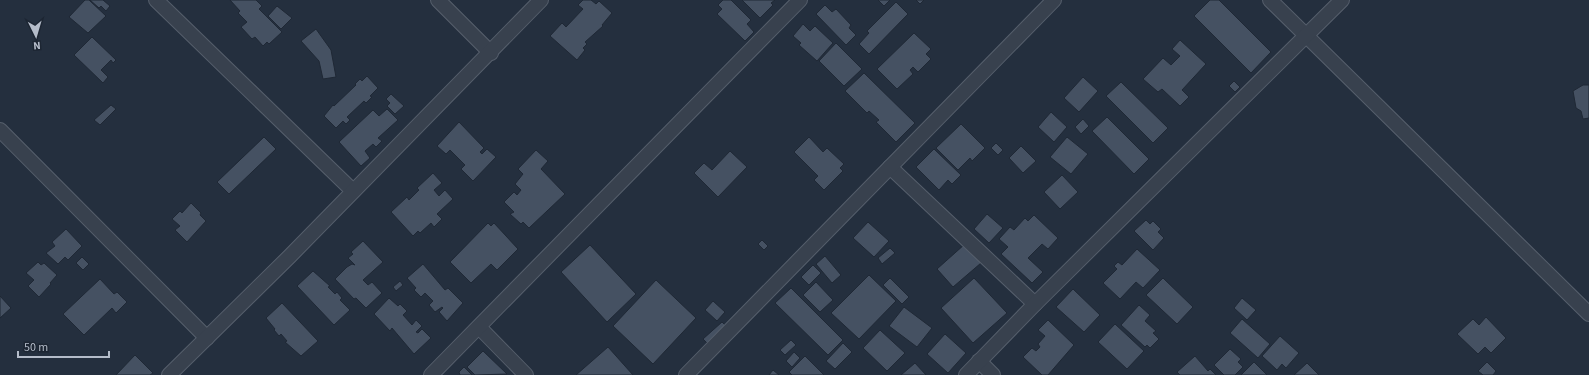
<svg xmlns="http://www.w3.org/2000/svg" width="1589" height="375" font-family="'Source Sans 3',sans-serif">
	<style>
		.building { fill: #455162; stroke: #1f2835 }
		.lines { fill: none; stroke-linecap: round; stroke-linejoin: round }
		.minor-casing { stroke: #565f6c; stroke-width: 16 }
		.minor { stroke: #38414e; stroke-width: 14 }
	</style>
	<rect width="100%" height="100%" fill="#242f3e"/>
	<g class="building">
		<path d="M85 0H89L106 16 88 33 69 17Z"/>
		<path d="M90 0H103L110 6 106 11 101 6 99 8Z"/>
		<path d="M230 0H256L262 6 259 9 282 32 269 44 267 42 263 46 255 37 252 39 241 27 247 22 238 13 240 11Z"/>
		<path d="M583 0H591L596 4 599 1 612 13 602 25 603 26 585 42 587 44 583 48 585 50 577 60 550 36 562 23 566 27 583 9 578 5Z"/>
		<path d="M723 0H731L751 20 747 24 754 32 745 41 717 14 722 9 718 5Z"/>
		<path d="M742 0H775L771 3 773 5 760 18Z"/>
		<path d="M878 0H890L884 6Z"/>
		<path d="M916 0H924L920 4Z"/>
		<path d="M1210 0H1219L1271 52 1251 73 1194 16Z"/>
		<path d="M896 2 908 14 869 54 859 44 869 33 867 31Z"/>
		<path d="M825 5 832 12 836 9 851 25 849 28 856 35 846 45 816 14Z"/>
		<path d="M277 6 292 18 281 29 268 16Z"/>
		<path d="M803 24 810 31 815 26 833 43 817 61 799 45 801 43 793 36Z"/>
		<path d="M316 29 331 50 336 77 323 79 319 61 301 41Z"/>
		<path d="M914 33 931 49 926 54 931 59 918 72 913 67 910 70 913 74 897 89 877 69Z"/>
		<path d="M92 37 116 60 113 63 111 60 101 70 108 77 103 83 74 55Z"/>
		<path d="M1180 40 1206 64 1182 90 1189 97 1180 106 1162 89 1158 92 1143 79 1163 58 1171 65 1180 56 1172 49Z"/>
		<path d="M836 43 862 69 844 86 819 61Z"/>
		<path d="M864 73 915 123 896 142 876 122 879 120 869 111 867 113 845 91Z"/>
		<path d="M367 76 378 88 370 96 372 97 366 103 364 101 347 117 350 120 346 124 343 121 336 128 324 116 333 105 334 106 356 85 355 84 360 79 362 81Z"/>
		<path d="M1083 77 1098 91 1079 112 1064 98Z"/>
		<path d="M1234 81 1240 87 1235 92 1229 86Z"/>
		<path d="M1121 82 1168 128 1153 143 1106 96Z"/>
		<path d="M1583 85H1589V118L1583 119 1581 111 1576 108 1573 91Z"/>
		<path d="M391 94 404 106 395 114 387 106 390 103 386 99Z"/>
		<path d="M111 105 116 109 100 125 94 120Z"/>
		<path d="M387 109 398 120 378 138 382 141 376 147 373 144 365 151 370 158 361 166 339 142 373 110 379 116Z"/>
		<path d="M1051 112 1067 127 1054 142 1038 127Z"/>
		<path d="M1107 117 1149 159 1134 174 1092 131Z"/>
		<path d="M1083 119 1089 126 1081 134 1075 127Z"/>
		<path d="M459 122 484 148 480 152 482 154 487 149 496 157 473 181 461 169 465 165 450 150 446 154 437 146Z"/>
		<path d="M961 124 985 148 972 161 970 158 958 170 936 148Z"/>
		<path d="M264 137 276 149 229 194 217 182Z"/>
		<path d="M809 137 823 152 827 148 844 164 840 168 843 171 824 190 814 180 818 176 794 152Z"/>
		<path d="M1067 137 1088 154 1071 174 1050 157Z"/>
		<path d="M996 143 1003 150 998 155 991 148Z"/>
		<path d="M1021 146 1036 161 1023 173 1009 158Z"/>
		<path d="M934 149 961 175 952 184 948 180 939 190 916 167Z"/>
		<path d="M536 150 548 161 541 169 565 194 529 228 523 222 521 224 510 214 514 212 504 202 514 192 517 195 521 190 515 184 523 174 518 169Z"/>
		<path d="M730 151 747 167 718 197 694 173 704 163 712 170Z"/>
		<path d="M433 173 442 183 434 190 439 196 445 190 453 199 437 214 442 219 434 227 431 223 420 233 418 231 413 236 391 212 407 197 409 200 419 190 417 188Z"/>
		<path d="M1062 175 1078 192 1060 209 1044 192Z"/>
		<path d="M191 203 201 213 200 215 206 221 187 242 175 230 180 226 172 219 180 211 182 213Z"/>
		<path d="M987 214 1003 228 989 243 974 229Z"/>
		<path d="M1034 215 1058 238 1048 249 1042 244 1028 258 1043 272 1032 283 1001 254 1008 247 999 239 1010 227 1014 230 1025 218 1028 221Z"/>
		<path d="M1146 220 1150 224 1153 221 1161 229 1158 232 1164 238 1153 250 1134 231Z"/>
		<path d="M868 222 889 241 874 257 853 238Z"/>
		<path d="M488 223 491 226 494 223 518 249 497 270 491 264 471 283 450 262Z"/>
		<path d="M66 229 82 246 68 260 65 257 58 264 46 253 55 246 52 242Z"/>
		<path d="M762 240 768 246 764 250 758 244Z"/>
		<path d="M363 241 383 262 363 280 368 285 372 282 382 293 366 308 356 298 354 299 335 279 347 267 352 264 355 265 348 258 353 254 351 252Z"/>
		<path d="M965 244 981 263 953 287 937 269Z"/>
		<path d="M590 245 636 294 607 322 561 272Z"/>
		<path d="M890 248 895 253 882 264 878 258Z"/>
		<path d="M1137 249 1160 270 1143 288 1136 282 1120 299 1103 283 1117 269 1114 266 1118 262 1122 265Z"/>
		<path d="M825 256 841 275 832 283 816 264Z"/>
		<path d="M82 257 89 264 83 270 76 263Z"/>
		<path d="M38 262 41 265 44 263 57 275 50 283 51 284 39 297 28 286 34 280 26 273Z"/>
		<path d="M423 264 445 290 448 288 463 303 447 321 439 312 443 308 442 307 435 312 429 305 433 301 425 293 421 297 414 290 416 288 407 278Z"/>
		<path d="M813 265 821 273 809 285 801 277Z"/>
		<path d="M313 271 330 286 328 287 335 294 337 292 342 298 340 300 350 310 334 325 297 286Z"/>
		<path d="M869 275 896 301 859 339 831 313Z"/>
		<path d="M890 278 909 297 902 304 883 285Z"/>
		<path d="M974 278 1007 313 973 343 941 308Z"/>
		<path d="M1163 278 1193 307 1177 324 1146 295Z"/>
		<path d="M100 279 114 294 117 292 127 302 116 313 112 308 84 335 63 314Z"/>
		<path d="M656 280 696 318 653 364 613 326Z"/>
		<path d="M400 281 403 285 396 291 393 287Z"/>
		<path d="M816 282 833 300 820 312 803 295Z"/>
		<path d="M791 288 843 340 828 355 775 303Z"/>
		<path d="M1073 289 1100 315 1084 332 1056 307Z"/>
		<path d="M0 296 11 308 0 318Z"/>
		<path d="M389 298 398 306 400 304 407 311 403 315 412 325 416 320 422 326 416 332 418 333 422 329 431 338 414 354 392 328 390 331 374 314Z"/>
		<path d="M1242 298 1256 310 1247 320 1234 308Z"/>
		<path d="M713 301 725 312 717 321 705 310Z"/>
		<path d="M282 303 318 341 301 356 285 342 287 341 281 334 279 336 274 330 275 329 266 318Z"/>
		<path d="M1139 305 1150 315 1145 321 1156 331 1153 333 1159 339 1150 348 1147 345 1145 347 1121 325Z"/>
		<path d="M904 307 932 328 917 347 889 326Z"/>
		<path d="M1486 317 1506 338 1491 353 1485 347 1478 354 1457 334 1473 319 1479 325Z"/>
		<path d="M1242 319 1270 344 1258 358 1230 333Z"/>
		<path d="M1048 320 1074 345 1048 375H1042L1023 357 1032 348 1036 351 1040 347 1038 344 1045 336 1038 330Z"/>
		<path d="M722 322 726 326 707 343 703 339Z"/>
		<path d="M1115 324 1144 351 1127 369 1098 342Z"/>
		<path d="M880 330 905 353 887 371 863 348Z"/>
		<path d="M945 334 966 353 948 373 927 354Z"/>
		<path d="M1280 336 1299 353 1286 368 1282 364 1277 370 1262 356Z"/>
		<path d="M791 340 796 345 785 355 780 350Z"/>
		<path d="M843 343 852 352 835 369 826 361Z"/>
		<path d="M608 347 633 375H576Z"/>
		<path d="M1230 349 1241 359 1238 362 1243 367 1235 375H1224L1214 365Z"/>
		<path d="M483 351 507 374 475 375 467 367Z"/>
		<path d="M794 352 800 358 792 367 786 361Z"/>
		<path d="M135 355 153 373 150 375H116Z"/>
		<path d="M805 356 824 375H792L789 372Z"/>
		<path d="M1195 356 1208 371 1210 369 1216 375H1180L1177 372Z"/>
		<path d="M1254 362 1267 375H1241Z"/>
		<path d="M1487 362 1496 371 1493 375H1483L1478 371Z"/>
		<path d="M915 363 926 375H901Z"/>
		<path d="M1307 363 1319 375H1294Z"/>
		<path d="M464 367 472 375H460L459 372Z"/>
		<path d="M773 370 779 375H769Z"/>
	</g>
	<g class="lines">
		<g class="minor-casing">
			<g id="minor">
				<path d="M156 0 353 191"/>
				<path d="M438 0 491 53"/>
				<path d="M1270 0 1589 314"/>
				<path d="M0 130 207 338"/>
				<path d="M890 167 1035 304"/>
				<path d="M479 327 526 375"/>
				<path d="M979 361 993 375"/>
				<path d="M169 375 290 256 541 0"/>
				<path d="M431 375 800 0"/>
				<path d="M686 375 1054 0"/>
				<path d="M966 375 1035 304 1342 0"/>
			</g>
		</g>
		<use href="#minor" class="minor"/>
	</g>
	<g transform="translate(36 36) rotate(175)" stroke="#1d2633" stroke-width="3" paint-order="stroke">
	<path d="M0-3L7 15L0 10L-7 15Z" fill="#b4bcc9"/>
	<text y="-6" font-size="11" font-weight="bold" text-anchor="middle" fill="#b4bcc9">N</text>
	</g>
	<path d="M18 351v6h91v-6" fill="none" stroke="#b4bcc9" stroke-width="2"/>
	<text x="24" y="351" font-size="12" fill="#b4bcc9" stroke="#1d2633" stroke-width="3" paint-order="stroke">50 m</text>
</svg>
